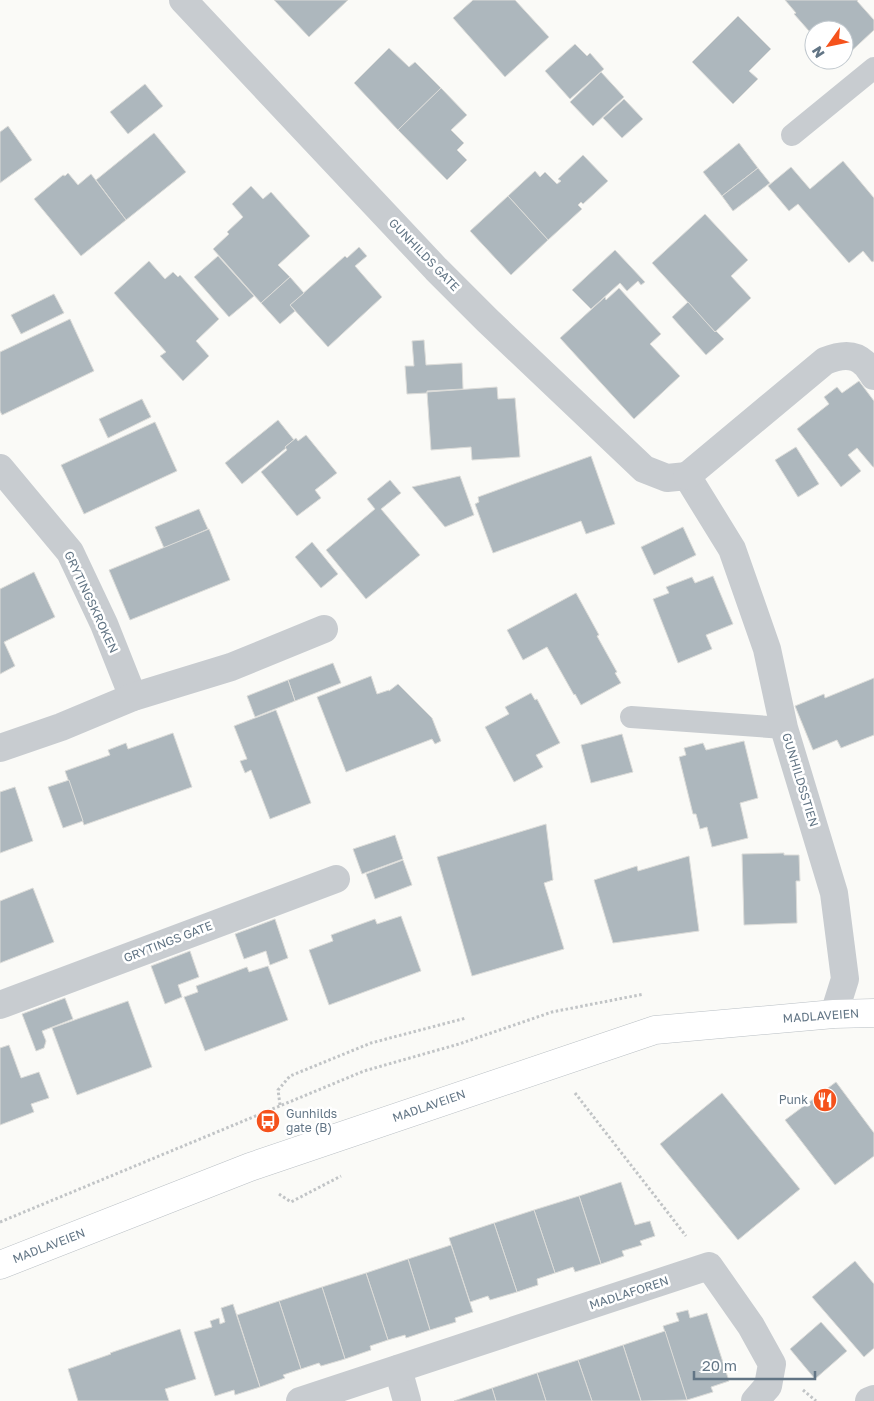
<svg xmlns="http://www.w3.org/2000/svg" width="874" height="1401" font-family="'Golos Text',sans-serif">
	<style>
		.building { fill: #adb7bd; stroke: #dcdcd9 }
		.lines { fill: none; stroke-linecap: round; stroke-linejoin: round }
		.secondary-casing { stroke: #b9bfc4; stroke-width: 29 }
		.path { stroke: #c1c4c6; stroke-width: 3; stroke-dasharray: 2.5 2.5; stroke-linecap: butt }
		.service { stroke: #c8ccd0; stroke-width: 22 }
		.minor { stroke: #c8ccd0; stroke-width: 28 }
		.secondary { stroke: #fff; stroke-width: 28 }
		.labels { text-anchor: middle; stroke-width: 5; stroke-linejoin: round; paint-order: stroke }
		.street-label { font-size: 12px; fill: #627585; stroke: #fff }
		.poi-label { font-size: 12px; fill: #627585; stroke: #fff; text-anchor: end }
	</style>
	<rect width="100%" height="100%" fill="#fafaf7"/>
	<g class="building">
		<path d="M274 0H348L309 37Z"/>
		<path d="M473 0H515L549 37 505 77 453 18Z"/>
		<path d="M785 0H858L857 1 874 20V30L844 58V30H814V32L812 29 809 31 794 14 796 13Z"/>
		<path d="M738 16 771 49 749 71 758 79 733 104 692 62Z"/>
		<path d="M575 44 587 56 590 53 604 69 570 99 545 71Z"/>
		<path d="M389 48 409 67 415 62 441 88 398 130 354 83Z"/>
		<path d="M601 72 624 97 593 126 570 102Z"/>
		<path d="M145 84 163 106 128 134 110 112Z"/>
		<path d="M441 88 467 115 451 130 464 143 457 150 467 160 447 180 398 130Z"/>
		<path d="M624 99 643 119 622 138 603 118Z"/>
		<path d="M8 126 32 160 0 183V132Z"/>
		<path d="M154 133 186 172 126 220 96 180Z"/>
		<path d="M739 143 758 168 722 196 703 172Z"/>
		<path d="M583 155 608 181 583 204 581 202 578 205 582 209 548 240 508 196 535 171 540 177 545 172 557 184 561 181 558 179Z"/>
		<path d="M843 161 874 198V261L872 262 863 251 849 263 798 204 789 211 768 186 791 167 810 189Z"/>
		<path d="M758 168 770 183 733 211 722 196Z"/>
		<path d="M68 173 78 185 91 174 126 220 81 256 34 199 63 175 65 176Z"/>
		<path d="M251 186 263 199 271 192 310 236 278 265 290 277 261 303 213 249 229 234 227 232 243 217 232 204Z"/>
		<path d="M508 196 548 240 511 275 470 231Z"/>
		<path d="M705 214 748 260 731 276 751 298 715 332 652 263Z"/>
		<path d="M359 247 367 256 355 266 382 297 328 347 290 305 345 256 347 258Z"/>
		<path d="M615 250 645 282 641 285 638 281 627 291 620 283 591 309 572 290Z"/>
		<path d="M218 256 254 296 229 317 194 277Z"/>
		<path d="M149 261 165 279 173 272 178 277 180 275 219 319 196 341 209 356 183 381 160 356 166 352 114 293Z"/>
		<path d="M290 277 304 293 290 305 295 311 280 324 261 303Z"/>
		<path d="M619 288 661 334 650 344 680 376 634 419 560 338 605 297 606 300Z"/>
		<path d="M54 294 64 313 21 334 11 315Z"/>
		<path d="M688 302 715 332 716 331 724 339 706 355 672 317Z"/>
		<path d="M70 319 94 371 2 415 0 411V352Z"/>
		<path d="M424 340 426 365 462 363 463 389 427 391V393L407 394 405 366H414L412 341Z"/>
		<path d="M859 381 874 401V467H873L857 448 848 455 861 471 841 487 797 429 829 404 824 397 837 387 842 393Z"/>
		<path d="M497 387 498 399 515 398 520 457 472 460 471 447 431 450 427 392Z"/>
		<path d="M142 399 151 417 108 438 99 419Z"/>
		<path d="M278 420 294 440 285 447 286 448 242 484 225 463Z"/>
		<path d="M155 422 177 471 84 514 61 465Z"/>
		<path d="M306 435 337 473 315 490 321 498 297 516 261 472 287 450 285 447 296 438 298 441Z"/>
		<path d="M796 447 819 484 798 497 775 460Z"/>
		<path d="M591 456 615 524 586 534 581 521 493 553 475 504 479 502 478 497Z"/>
		<path d="M460 476 474 515 445 527 412 487Z"/>
		<path d="M390 480 401 493 381 509 420 555 366 599 326 550 375 509 367 499Z"/>
		<path d="M199 509 208 529 164 548 155 527Z"/>
		<path d="M683 527 696 555 654 575 641 547Z"/>
		<path d="M209 529 230 580 130 620 109 570Z"/>
		<path d="M312 542 338 574 321 588 295 557Z"/>
		<path d="M34 572 55 617 4 642 15 666 0 674V589Z"/>
		<path d="M713 576 733 624 706 635 712 649 678 663 653 599 669 593 666 587 692 577 695 583Z"/>
		<path d="M576 593 599 635 597 636 617 672 615 673 621 683 581 705 575 694 574 695 547 647 523 660 507 630Z"/>
		<path d="M333 663 341 683 295 701 288 680Z"/>
		<path d="M371 676 377 694 389 690V691L398 684 432 718 441 741 435 744 432 739 346 772 317 697Z"/>
		<path d="M874 678V735L841 748 837 740 813 750 795 706 824 694 825 698Z"/>
		<path d="M288 680 295 701 255 717 247 696Z"/>
		<path d="M531 693 535 700 537 699 560 743 536 755 543 767 514 782 485 727 509 714 505 707Z"/>
		<path d="M276 710 311 803 270 819 251 770 245 773 240 761 247 759 234 726Z"/>
		<path d="M173 733 192 787 84 825 65 771 110 755 108 750 126 743 128 749Z"/>
		<path d="M622 734 633 772 591 783 581 745Z"/>
		<path d="M744 741 758 798 740 803 748 838 712 847 707 827 700 829 696 814H693L679 757 686 755 684 748 703 743 706 750Z"/>
		<path d="M69 780 83 821 63 828 48 787Z"/>
		<path d="M15 787 33 841 0 853V792Z"/>
		<path d="M546 824 553 880 544 883 564 949 472 976 437 857Z"/>
		<path d="M395 835 403 859 362 874 353 849Z"/>
		<path d="M784 853V855H799L800 881H796L797 923 744 925 742 854Z"/>
		<path d="M689 856 699 931 613 943 594 880 637 866 638 871Z"/>
		<path d="M403 860 412 885 375 899 366 874Z"/>
		<path d="M33 888 54 942 0 963V901Z"/>
		<path d="M401 916 421 971 329 1005 309 950 333 941 331 935 375 919 377 924Z"/>
		<path d="M275 919 288 958 270 965 266 951 244 959 235 934Z"/>
		<path d="M190 951 199 977 178 985 182 997 165 1004 151 966Z"/>
		<path d="M268 966 288 1020 205 1051 184 997 198 992 196 986 247 967 249 972Z"/>
		<path d="M65 998 73 1019 42 1031 46 1041 44 1048 36 1051 22 1014Z"/>
		<path d="M128 1001 152 1067 77 1095 52 1028Z"/>
		<path d="M9 1045 21 1078 39 1072 49 1098 31 1104 34 1112 0 1125V1048Z"/>
		<path d="M836 1082 874 1133V1156L835 1185 785 1120Z"/>
		<path d="M722 1093 800 1189 738 1240 660 1144Z"/>
		<path d="M621 1182 635 1225 650 1221 655 1236 640 1241 642 1245 622 1251 624 1256 601 1264 579 1196Z"/>
		<path d="M579 1196 601 1264 575 1272 573 1267 555 1273 534 1210Z"/>
		<path d="M534 1210 555 1273 537 1279 538 1285 517 1292 494 1223Z"/>
		<path d="M494 1223 517 1292 490 1300 488 1296 470 1302 449 1238Z"/>
		<path d="M451 1245 473 1312 455 1318 456 1322 430 1330 408 1259Z"/>
		<path d="M408 1259 430 1330 406 1338 405 1335 388 1340 366 1273Z"/>
		<path d="M855 1261 874 1284V1348L864 1357 812 1297Z"/>
		<path d="M366 1273 388 1340 370 1346 371 1350 345 1359 322 1287Z"/>
		<path d="M322 1287 345 1359 321 1366 319 1363 301 1369 279 1301Z"/>
		<path d="M279 1301 301 1369 283 1375 285 1378 260 1387 237 1315Z"/>
		<path d="M233 1304 260 1387 235 1395 234 1390 215 1396 194 1332 212 1327 210 1321 219 1318 220 1324 225 1322 221 1308Z"/>
		<path d="M688 1310 690 1318 707 1313 729 1381 711 1387 713 1392 687 1400 663 1326 679 1321 676 1313Z"/>
		<path d="M821 1322 847 1351 815 1379 790 1349Z"/>
		<path d="M180 1329 196 1379 165 1389 169 1401H78L68 1369 111 1354 110 1353Z"/>
		<path d="M665 1331 687 1400 641 1401 623 1345Z"/>
		<path d="M623 1345 641 1401H592L578 1360Z"/>
		<path d="M578 1360 592 1401H546L537 1373Z"/>
		<path d="M537 1373 546 1401H496L492 1388Z"/>
		<path d="M492 1388 496 1401H454Z"/>
	</g>
	<g class="lines">
		<g class="secondary-casing">
			<path id="secondary" d="M0 1265 250 1167 655 1030 834 1014 874 1013"/>
		</g>
		<g class="path">
			<path d="M575 1093 686 1236"/>
			<path d="M280 1105 278 1090 290 1076 371 1043 466 1018"/>
			<path d="M279 1194 291 1202 341 1176"/>
			<path d="M0 1222 364 1071 459 1044 552 1012 644 994"/>
			<path d="M803 1390 816 1401"/>
		</g>
		<g class="service">
			<path d="M792 135 874 68"/>
			<path d="M631 717 784 728"/>
		</g>
		<g class="minor">
			<path d="M183 0 436 269 487 320 644 469 667 478 687 476 732 549 767 649 784 728 834 893 845 979 834 1014"/>
			<path d="M0 468 70 552 104 624 133 697"/>
			<path d="M687 476 825 361C837 356 853 352 864 363 868 366 871 372 874 376"/>
			<path d="M0 748 61 727 133 697 231 667 324 629"/>
			<path d="M0 1005 336 879"/>
			<path d="M398 1369 407 1401"/>
			<path d="M300 1401 709 1266 751 1326 772 1364 768 1386 755 1401"/>
			<path d="M869 1401 874 1399"/>
		</g>
		<use href="#secondary" class="secondary"/>
	</g>
	<defs>
		<g id="restaurant-disc" transform="scale(1.25)"><circle r="9.5" fill="#f5521c" stroke="#fff"/><path d="M-5-6h1v4h1v-4h1v4h1v-4h1v5L-1.5 .5V6h-2V.5L-5-1ZM5-6V6H3V1.5H1.5Q1.5-4 5-6Z" fill="#fff"/></g>
		<g id="bus-disc" transform="scale(1.25)"><circle r="9.5" fill="#f5521c" stroke="#fff"/><path d="M-5-6H5V4H4V6H2V4H-2V6H-4V4H-5ZM-3.5-4V0h7V-4ZM-3.5 1.2v1.5H-2V1.2ZM2 1.2v1.5H3.5V1.2Z" fill="#fff"/></g>
	</defs>
	<g fill-rule="evenodd">
		<use href="#restaurant-disc" x="825" y="1100"/>
		<use href="#bus-disc" x="268" y="1121"/>
	</g>
	<g class="labels">
		<g class="street-label">
			<text transform="translate(424 255) rotate(46)" y="4">GUNHILDS GATE</text>
			<text transform="translate(91 602) rotate(65)" y="4">GRYTINGSKROKEN</text>
			<text transform="translate(800 780) rotate(73)" y="4">GUNHILDSSTIEN</text>
			<text transform="translate(168 942) rotate(-21)" y="4">GRYTINGS GATE</text>
			<text transform="translate(821 1016) rotate(-4)" y="4">MADLAVEIEN</text>
			<text transform="translate(429 1106) rotate(-19)" y="4">MADLAVEIEN</text>
			<text transform="translate(49 1246) rotate(-21)" y="4">MADLAVEIEN</text>
			<text transform="translate(629 1293) rotate(-18)" y="4">MADLAFOREN</text>
		</g>
		<g class="poi-label">
			<text x="808" y="1104">Punk</text>
			<text x="286" y="1118" text-anchor="start">Gunhilds<tspan x="286" dy="14">gate (B)</tspan></text>
		</g>
	</g>
	<g transform="translate(829 45) rotate(237)"><circle r="24" fill="#ffffff" stroke="#c0c8ce"/>
	<path d="M0-4L9 19L0 12L-9 19Z" fill="#f5521c"/>
	<text y="-8" font-size="14" font-weight="bold" text-anchor="middle" fill="#627585">N</text>
	</g>
	<path d="M694 1371v8h121v-8" fill="none" stroke="#627585" stroke-width="2.5"/>
	<text x="702" y="1371" font-size="15" fill="#627585" stroke="#ffffff" stroke-width="4" paint-order="stroke">20 m</text>
</svg>
